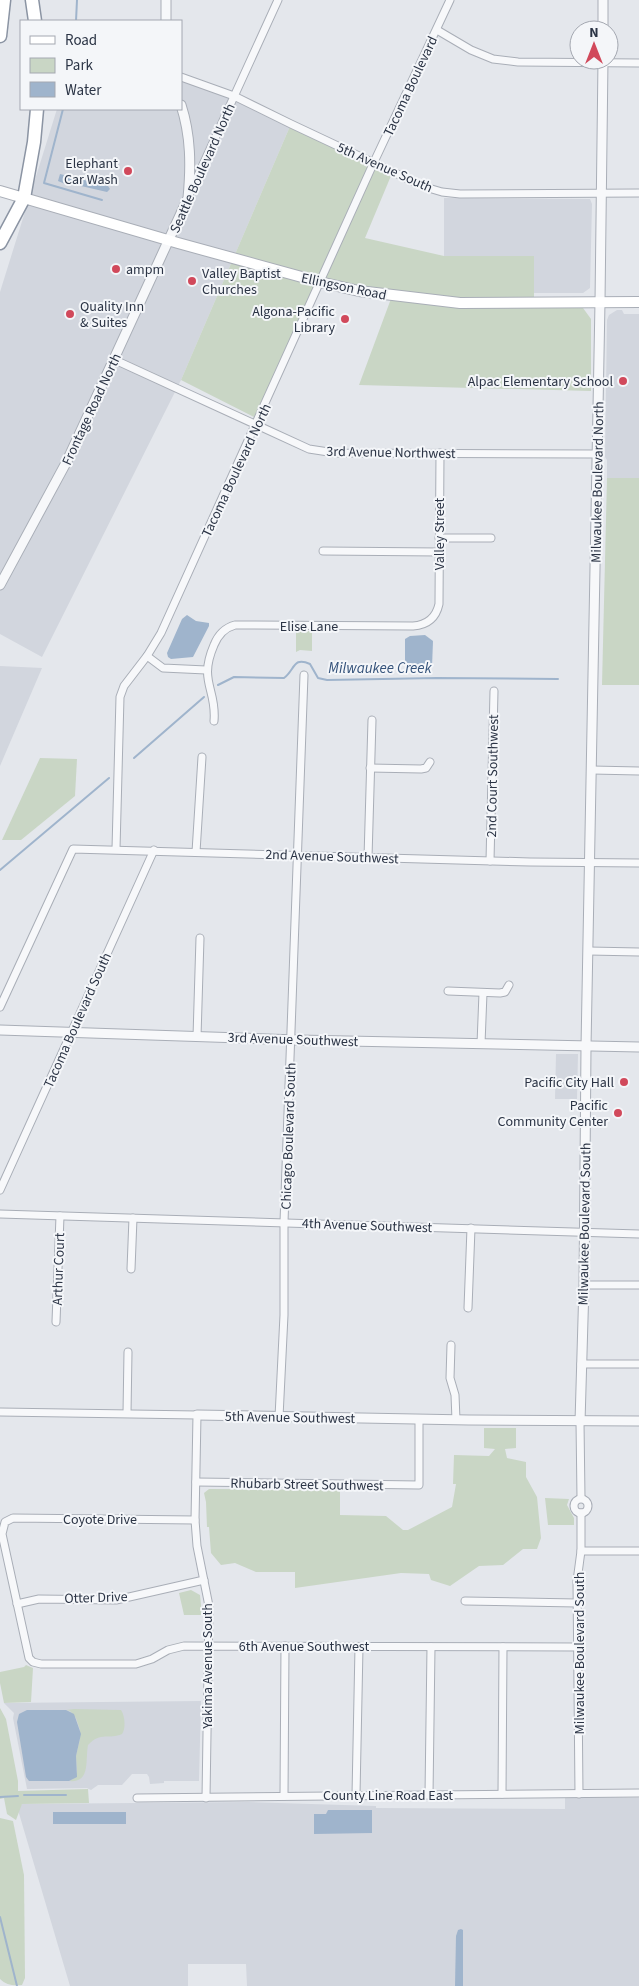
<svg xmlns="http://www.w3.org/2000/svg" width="639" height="1986" font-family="'Source Sans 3',sans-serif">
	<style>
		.built { fill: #d2d6de }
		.green { fill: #c9d6c5 }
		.water { fill: #9fb4cc }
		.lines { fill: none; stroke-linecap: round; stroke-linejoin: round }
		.stream { stroke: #9fb4cc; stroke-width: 2 }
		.minor-casing { stroke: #a9aeb7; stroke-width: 9 }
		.tertiary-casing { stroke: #a9aeb7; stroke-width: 11 }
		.secondary-casing { stroke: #a9aeb7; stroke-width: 12 }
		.motorway-casing { stroke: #8b94a3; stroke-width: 15 }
		.minor { stroke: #f7f8fa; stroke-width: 7 }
		.tertiary { stroke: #f7f8fa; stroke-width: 9 }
		.secondary { stroke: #fff; stroke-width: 10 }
		.motorway { stroke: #fff; stroke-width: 12 }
		.poi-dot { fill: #d1495b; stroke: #f4f6f9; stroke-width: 2 }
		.labels { text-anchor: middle; stroke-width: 4; stroke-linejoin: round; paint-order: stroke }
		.street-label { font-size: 14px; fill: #2b3445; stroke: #f4f6f9 }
		.poi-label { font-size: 14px; fill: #2b3445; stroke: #f4f6f9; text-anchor: end }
		.water-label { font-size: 15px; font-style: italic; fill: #34527a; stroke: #f4f6f9 }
	</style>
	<rect width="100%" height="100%" fill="#e4e7ec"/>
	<g class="built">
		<path d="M181 77 234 96 291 124 181 380 42 657 0 634V292L57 109H181Z"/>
		<path d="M444 198 590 199 592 204 590 288 583 293H534V257L444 256Z"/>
		<path d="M617 310H622L624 314H639V478H607V460L605 457 607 320 609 315Z"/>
		<path d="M0 666 42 668 0 766Z"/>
		<path d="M556 1054H578L577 1099H555Z"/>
		<path d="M201 1701 199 1781H164V1783L150 1784 149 1777 147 1774H132L122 1785H98L91 1790 87 1788 27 1789 13 1718 14 1713 4 1703Z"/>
		<path d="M565 1798H639V1986H247L246 1964H188V1986H70L18 1810 22 1804 248 1802 376 1806V1808L565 1809Z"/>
	</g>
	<g class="green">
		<path d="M291 124 393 171 365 238 444 256H534V308H583L591 319V391L359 385 392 296 320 282 254 417 181 380Z"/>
		<path d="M607 478H639V685H602Z"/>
		<path d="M296 631H312V651L300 650 296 652Z"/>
		<path d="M40 758 77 759 75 796 21 840H2Z"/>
		<path d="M484 1428H516V1448L505 1449 507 1458 526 1462V1477L537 1497 541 1538 537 1549H523L503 1565 479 1566 450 1586 431 1580 429 1574 401 1573 295 1588V1572H256L235 1563 221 1565 211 1553 209 1527H207L206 1502 204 1493 209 1489 340 1490V1515L386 1516 403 1530H408L452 1507 456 1484H453L454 1455 489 1456 495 1449 484 1448Z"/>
		<path d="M545 1498 569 1499 567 1505 574 1518V1525H548Z"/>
		<path d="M191 1590 200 1595 202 1615H184L179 1593Z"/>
		<path d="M26 1665 33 1668 31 1702 4 1703 0 1683V1672L24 1667Z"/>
		<path d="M0 1708 6 1719 18 1781V1791L88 1789 89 1803 22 1804 16 1820 7 1814 4 1798 0 1799Z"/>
		<path d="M74 1709 121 1710C125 1716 126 1728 122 1734 109 1740 101 1731 88 1745 85 1761 91 1783 69 1781L73 1779 77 1772 76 1756 80 1739V1730L76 1718 70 1711 66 1710Z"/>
		<path d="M0 1818 13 1821 24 1875 25 1978 22 1985C13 1986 6 1985 0 1979Z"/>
	</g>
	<g class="water">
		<path d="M60 174 108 186 110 189 107 192 81 186 72 182 65 184 58 181Z"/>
		<path d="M187 615 196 621 209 623V626L193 657 171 659 168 657 167 653 182 619Z"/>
		<path d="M425 635 433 641 432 667 405 666V639L410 636Z"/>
		<path d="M27 1710H66L74 1714 81 1734 76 1756 77 1777 69 1781H29L26 1777 17 1722 19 1714Z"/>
		<path d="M328 1810H372V1833L314 1834V1814H326Z"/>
		<rect x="53" y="1812" width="73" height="12"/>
		<path d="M461 1929 463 1930V1986H455L456 1936 458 1930Z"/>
	</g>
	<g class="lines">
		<g class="stream">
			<path d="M76 21 77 0"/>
			<path d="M63 109 44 183 102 200"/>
			<path d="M218 685 234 677 284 678C295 670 293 656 310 664L318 678 327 680 437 678 558 679"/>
			<path d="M134 758 204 697"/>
			<path d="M0 870 109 778"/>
			<path d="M24 1795H66"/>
			<path d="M0 1797 18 1796"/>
			<path d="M0 1917 17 1986"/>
		</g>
		<g class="minor-casing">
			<g id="minor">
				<path d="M437 30 471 50 493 59 518 62 639 63"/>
				<path d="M181 77 234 96 291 124 425 187 442 192 460 194 639 193"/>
				<path d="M190 193 278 0"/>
				<path d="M115 360 309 449 335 453 597 454"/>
				<path d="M439 538H491"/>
				<path d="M323 551 439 552"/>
				<path d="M147 656 163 668 206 670"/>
				<path d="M214 721C217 689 198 682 214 645 218 635 224 628 235 625L413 626C427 625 436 618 439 604L440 453"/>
				<path d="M370 768 421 769 426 768 430 762"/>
				<path d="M592 770 639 771"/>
				<path d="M116 849 120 697 124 686 147 656 161 633 374 162 450 0"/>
				<path d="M196 852 202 757"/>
				<path d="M368 858 372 720"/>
				<path d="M490 861 494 691"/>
				<path d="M589 951 639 952"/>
				<path d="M448 991 500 993 505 992 509 985"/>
				<path d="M0 1007 73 849 530 862 639 863"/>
				<path d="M197 1037 200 938"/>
				<path d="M481 1044 483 993"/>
				<path d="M0 1190 154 850"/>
				<path d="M0 1214 639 1234"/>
				<path d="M131 1269 133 1218"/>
				<path d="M584 1285H639"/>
				<path d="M468 1308 471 1228"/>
				<path d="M56 1322 60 1216"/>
				<path d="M451 1345 450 1378 455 1395 456 1420"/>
				<path d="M581 1364H639"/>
				<path d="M0 1412 197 1415 195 1520 197 1546 209 1606 206 1798"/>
				<path d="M127 1413 128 1352"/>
				<path d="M279 1417 284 1315V1222L304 675"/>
				<path d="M580 1422 581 1498"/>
				<path d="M196 1482 419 1485V1419"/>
				<circle cx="581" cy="1506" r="7"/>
				<path d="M195 1520 13 1518 5 1522 2 1534 29 1658 33 1662 41 1664H136L152 1659 168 1650 184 1646 578 1647"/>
				<path d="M581 1551H639"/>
				<path d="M465 1601 577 1603"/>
				<path d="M17 1604 39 1599 116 1600 204 1580"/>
				<path d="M502 1794 503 1647"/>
				<path d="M579 1794 577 1581 581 1551V1513"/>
				<path d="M356 1795 359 1647"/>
				<path d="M429 1795 431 1647"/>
				<path d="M284 1796 285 1646"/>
				<path d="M137 1798 639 1793"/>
			</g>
		</g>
		<g class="tertiary-casing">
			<g id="tertiary">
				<path d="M166 21V0"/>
				<path d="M603 30V0"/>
				<path d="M0 585 67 461 188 198C191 166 191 136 181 105"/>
				<path d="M0 1030 297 1040 639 1047"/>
				<path d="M197 1415 469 1420 639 1421"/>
				<path d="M580 1422 584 1285 586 1047 600 302 603 60"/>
			</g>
		</g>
		<g class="secondary-casing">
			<path id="secondary" d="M0 191 178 243 320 282 359 291 460 303 639 302"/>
		</g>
		<g class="motorway-casing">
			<g id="motorway">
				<path d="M32 0 35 21"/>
				<path d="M0 36 4 0"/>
				<path d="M0 243 24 198 34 142 37 109"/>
			</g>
		</g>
		<use href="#minor" class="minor"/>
		<use href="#tertiary" class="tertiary"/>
		<use href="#secondary" class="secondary"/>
		<use href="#motorway" class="motorway"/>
	</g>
	<g class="poi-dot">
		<circle cx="128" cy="171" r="5"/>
		<circle cx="116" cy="269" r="5"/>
		<circle cx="192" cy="281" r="5"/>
		<circle cx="70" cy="314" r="5"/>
		<circle cx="345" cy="319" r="5"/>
		<circle cx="623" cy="381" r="5"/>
		<circle cx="624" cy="1082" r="5"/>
		<circle cx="618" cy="1113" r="5"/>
	</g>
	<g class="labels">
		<g class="street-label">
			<text transform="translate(410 86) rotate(-65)" y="5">Tacoma Boulevard</text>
			<text transform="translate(385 167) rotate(24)" y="5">5th Avenue South</text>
			<text transform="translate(202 168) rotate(-66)" y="5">Seattle Boulevard North</text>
			<text transform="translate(344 286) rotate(12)" y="5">Ellingson Road</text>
			<text transform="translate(91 409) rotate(-65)" y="5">Frontage Road North</text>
			<text transform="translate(391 452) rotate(1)" y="5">3rd Avenue Northwest</text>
			<text transform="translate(236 470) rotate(-65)" y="5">Tacoma Boulevard North</text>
			<text transform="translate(597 482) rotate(-89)" y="5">Milwaukee Boulevard North</text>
			<text transform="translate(439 534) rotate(-90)" y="5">Valley Street</text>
			<text x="309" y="631">Elise Lane</text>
			<text transform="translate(492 776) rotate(-89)" y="5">2nd Court Southwest</text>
			<text transform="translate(332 856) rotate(2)" y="5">2nd Avenue Southwest</text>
			<text transform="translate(77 1020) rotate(-66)" y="5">Tacoma Boulevard South</text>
			<text transform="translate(293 1039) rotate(2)" y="5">3rd Avenue Southwest</text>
			<text transform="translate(288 1136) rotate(-88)" y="5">Chicago Boulevard South</text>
			<text transform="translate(584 1224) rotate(-89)" y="5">Milwaukee Boulevard South</text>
			<text transform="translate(367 1225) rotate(2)" y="5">4th Avenue Southwest</text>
			<text transform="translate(58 1269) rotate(-88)" y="5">Arthur Court</text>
			<text transform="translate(290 1417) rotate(1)" y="5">5th Avenue Southwest</text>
			<text transform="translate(307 1484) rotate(1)" y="5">Rhubarb Street Southwest</text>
			<text x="100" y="1524">Coyote Drive</text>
			<text transform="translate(96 1597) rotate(-2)" y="5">Otter Drive</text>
			<text x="304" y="1651">6th Avenue Southwest</text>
			<text transform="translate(579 1653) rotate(-90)" y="5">Milwaukee Boulevard South</text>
			<text transform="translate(207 1666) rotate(-90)" y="5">Yakima Avenue South</text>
			<text x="388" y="1800">County Line Road East</text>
		</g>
		<g class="poi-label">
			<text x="118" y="168">Elephant<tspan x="118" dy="16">Car Wash</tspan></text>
			<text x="126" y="274" text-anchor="start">ampm</text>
			<text x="202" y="278" text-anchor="start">Valley Baptist<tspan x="202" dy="16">Churches</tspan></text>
			<text x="80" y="311" text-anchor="start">Quality Inn<tspan x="80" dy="16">&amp; Suites</tspan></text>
			<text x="335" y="316">Algona-Pacific<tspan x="335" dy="16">Library</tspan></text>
			<text x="613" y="386">Alpac Elementary School</text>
			<text x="614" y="1087">Pacific City Hall</text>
			<text x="608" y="1110">Pacific<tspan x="608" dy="16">Community Center</tspan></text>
		</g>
		<g class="water-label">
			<text x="380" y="673">Milwaukee Creek</text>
		</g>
	</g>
	<rect x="20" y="20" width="162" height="90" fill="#f4f6f9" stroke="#a4a8b1"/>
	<rect x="30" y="36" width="25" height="8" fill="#ffffff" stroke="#a4a8b1"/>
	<text x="65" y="45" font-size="15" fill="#2b3445">Road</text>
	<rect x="30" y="58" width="25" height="15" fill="#c9d6c5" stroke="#a4a8b1"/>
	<text x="65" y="70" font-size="15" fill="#2b3445">Park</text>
	<rect x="30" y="82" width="25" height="15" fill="#9fb4cc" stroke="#a4a8b1"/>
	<text x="65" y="95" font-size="15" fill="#2b3445">Water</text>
	<g transform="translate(594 45)"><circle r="24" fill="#f4f6f9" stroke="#a4a8b1"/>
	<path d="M0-4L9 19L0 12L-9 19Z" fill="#d1495b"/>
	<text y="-8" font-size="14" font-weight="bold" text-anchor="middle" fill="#2b3445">N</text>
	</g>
</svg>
